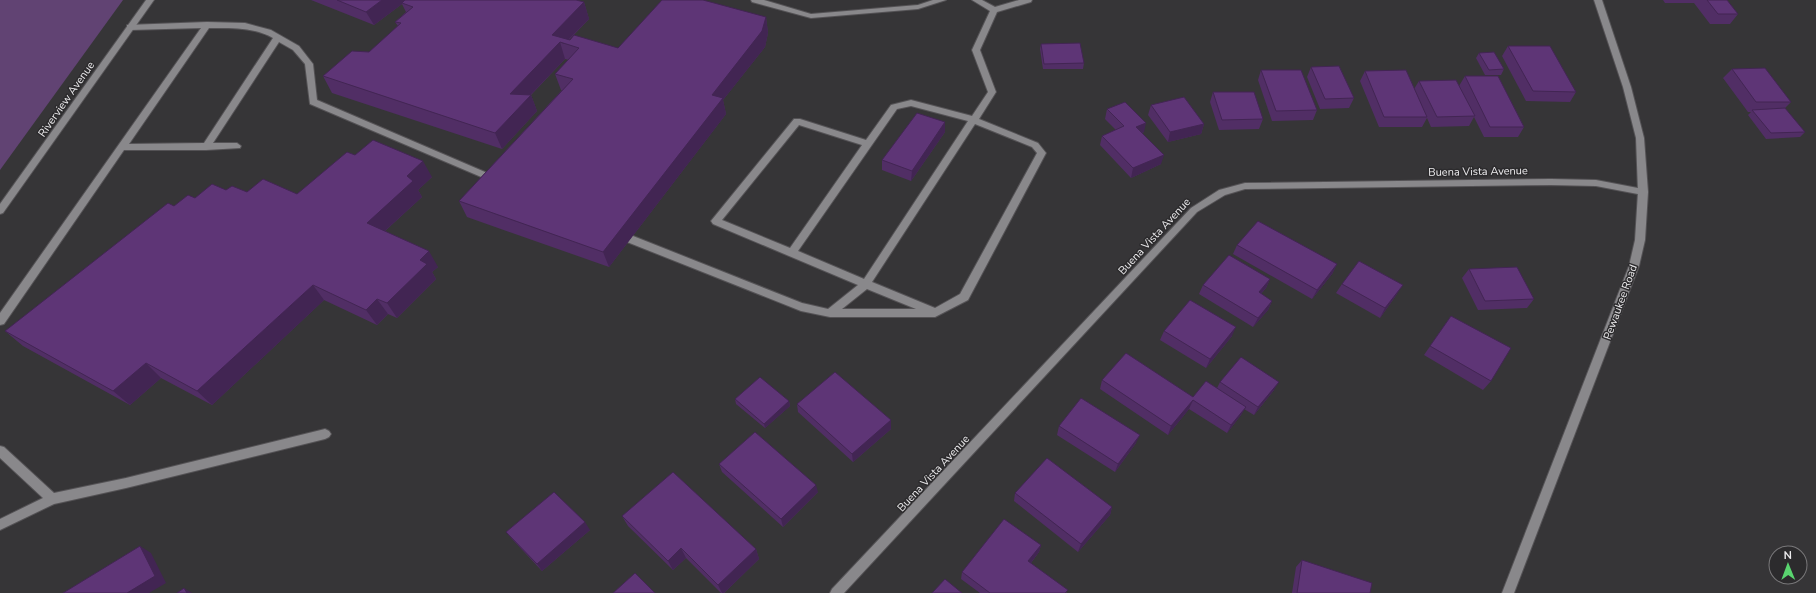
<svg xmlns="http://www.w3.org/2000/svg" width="1816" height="593" font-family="'Nunito Sans',sans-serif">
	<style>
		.green { fill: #614373 }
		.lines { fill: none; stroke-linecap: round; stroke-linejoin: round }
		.service-casing { stroke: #545255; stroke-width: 2 }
		.minor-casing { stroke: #545255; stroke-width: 2 }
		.secondary-casing { stroke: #545255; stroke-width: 2 }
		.service { fill: #89888b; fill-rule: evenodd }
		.minor { fill: #89888b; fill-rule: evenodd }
		.secondary { fill: #89888b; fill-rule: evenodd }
		.wall { fill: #512e65 }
		.shaded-wall { fill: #422553 }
		.building { fill: #5e3576; stroke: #422553 }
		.labels { text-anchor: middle; stroke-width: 3; stroke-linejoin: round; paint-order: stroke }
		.street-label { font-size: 11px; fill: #edecee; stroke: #2c2b2d }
	</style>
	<rect width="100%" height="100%" fill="#363537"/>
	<path class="green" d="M0 0H123L0 170Z"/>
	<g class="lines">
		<g class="service-casing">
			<g id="service">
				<path d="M751 0H764L811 14 918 5 933 0H946L918 9 811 18 752 2Z"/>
				<path d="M972 0H982L995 7 1019 0H1032L1031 2 997 12 980 50 996 92 979 119 1038 143 1046 153 968 300 935 317H830L801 311 627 242 625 239 627 236H633L802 303 828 309 858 285 713 224 711 221 794 119H800L866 140 891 105 911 100 972 116 988 92 972 50 990 11ZM911 106 968 121 864 279 798 251 897 109ZM975 124 1032 147 1037 153 960 294 935 308 872 282ZM799 125 862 145 790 248 722 220ZM867 289 916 309H842Z"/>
				<path d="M207 22 245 23 271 30 299 46 313 64 317 100 499 178 501 180 499 182H493L310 104 305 64 293 50 279 42 213 143H237L241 146 240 148 206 150H124L4 324 0 325V313L201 28 130 30 127 29V25ZM209 28C231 28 254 27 273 38L204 143 129 144Z"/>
				<path d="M325 429 329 431 331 434 329 437 325 439 126 488 54 504 0 530V519L43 498 0 458V446L4 447 54 493 126 478Z"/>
			</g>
		</g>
		<g class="minor-casing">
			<g id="minor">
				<path d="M146 0H154L3 213 0 214V204Z"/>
				<path d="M1551 179 1596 180 1643 189 1648 192 1643 195 1596 186 1551 185 1245 189 1225 195 1197 212 844 593H830L832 589 1191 208 1219 190 1245 183Z"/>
			</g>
		</g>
		<g class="secondary-casing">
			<path id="secondary" d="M1594 0H1602L1631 87 1644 138 1648 192 1645 240 1639 266 1514 593H1502L1629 266 1635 240 1638 192 1636 138 1623 87Z"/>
		</g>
		<use href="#service" class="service"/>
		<use href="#minor" class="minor"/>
		<use href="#secondary" class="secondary"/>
	</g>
	<g class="wall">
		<path d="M311 0H576L584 2 589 19 569 40 618 48 766 17 768 33 765 47 723 100 726 114 609 267 467 217 459 201 562 90H561L555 74 569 60 565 59 531 95 537 111 502 149 332 93 323 76 369 52 398 26 395 22 406 12 402 4 374 25Z"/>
		<path d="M1663 0H1727L1738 14 1730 24H1710L1694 3H1665Z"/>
		<path d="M1041 44 1084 63 1083 69H1043L1040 49Z"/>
		<path d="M1508 46 1576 92 1570 102 1526 101 1502 56Z"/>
		<path d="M1479 53 1504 69 1501 75H1485L1476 58Z"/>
		<path d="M1311 67 1354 98 1349 108 1320 109 1307 77Z"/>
		<path d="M1732 69 1791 102 1784 109 1805 132 1800 137 1766 139 1748 115 1751 112H1748L1723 78Z"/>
		<path d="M1261 70 1317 110 1313 120 1272 121 1258 80Z"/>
		<path d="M1365 71 1414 89 1419 81 1464 96 1459 86 1465 76 1524 127 1518 137H1484L1474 117 1469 126 1431 127 1427 118 1422 127H1379L1360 81Z"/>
		<path d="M1213 92 1263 119 1259 129 1219 130 1210 102Z"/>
		<path d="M1151 105 1204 124 1201 134 1168 142 1148 115Z"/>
		<path d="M1107 109 1144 132 1142 133 1161 164 1131 178 1100 145 1102 136 1116 130 1105 119Z"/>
		<path d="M945 122V132L911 181 882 170V160Z"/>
		<path d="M355 155 432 177 418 190 422 197 385 231 438 267 432 272 436 279 397 318 388 314 377 325 324 300 212 405 161 378 130 405 23 346 5 331 174 206 195 198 226 190 247 192 297 194Z"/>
		<path d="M1237 245 1337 264 1332 274 1312 299 1233 254Z"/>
		<path d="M1469 269 1534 299 1527 308 1478 310 1462 278Z"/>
		<path d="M1270 279 1266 288 1261 294 1272 301 1268 310 1253 327 1199 294 1203 285Z"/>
		<path d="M1342 284 1397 294 1380 318 1336 293Z"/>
		<path d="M1451 316 1491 381 1483 390 1424 355Z"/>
		<path d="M1164 331 1232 336 1206 368 1160 340Z"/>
		<path d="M1102 380 1193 397 1217 388 1220 382 1274 390 1254 415 1244 409 1241 415 1227 433 1189 409 1168 435 1100 389Z"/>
		<path d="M735 399 789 401 790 406 765 428 736 404Z"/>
		<path d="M797 404 891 420V429L853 462 798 412Z"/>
		<path d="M1059 426 1136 443 1115 472 1057 435Z"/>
		<path d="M719 464 818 492 783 527 722 472Z"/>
		<path d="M1015 493 1112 507 1110 515 1078 552 1014 501Z"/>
		<path d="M622 516 756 549 759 559 724 593H721L686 558 673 570 628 526Z"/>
		<path d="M590 530 542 571 512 539 506 532Z"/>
		<path d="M1041 545 1039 552 1031 563 1067 593H980L961 579 962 572Z"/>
		<path d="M1302 560 1370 593H1292L1296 567Z"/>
	</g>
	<g class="shaded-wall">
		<path d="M382 0H407L402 3V4L374 25 366 12Z"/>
		<path d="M584 2 589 19 564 44 560 42 565 59 516 110 510 94 552 35Z"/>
		<path d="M766 17 768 33 765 47 723 100 726 114 609 267 603 252Z"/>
		<path d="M531 95 537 111 502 149 495 133Z"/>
		<path d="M945 122V132L911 181 912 171Z"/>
		<path d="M1146 123 1144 132 1134 137 1136 127Z"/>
		<path d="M1204 124 1201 134 1168 142 1170 132Z"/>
		<path d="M1164 155 1161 164 1131 178 1133 168Z"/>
		<path d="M423 161 432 177 418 190 422 197 377 238 367 223 407 176Z"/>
		<path d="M429 251 438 267 432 272 436 279 397 318 387 303 420 260Z"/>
		<path d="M1337 264 1332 274 1312 299 1317 290Z"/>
		<path d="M1270 279 1266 288 1254 301 1259 292Z"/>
		<path d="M313 285 324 300 212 405 197 391Z"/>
		<path d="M1403 285 1397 294 1380 318 1385 308Z"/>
		<path d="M377 299 388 314 377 325 366 310Z"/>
		<path d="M1272 301 1268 310 1253 327 1258 318Z"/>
		<path d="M1236 327 1232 336 1206 368 1210 359Z"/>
		<path d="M146 363 161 378 130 405 113 391Z"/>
		<path d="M1279 382 1274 390 1254 415 1258 407Z"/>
		<path d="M1193 400 1189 409 1168 435 1171 426Z"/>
		<path d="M789 401 790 406 765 428 764 424Z"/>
		<path d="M1246 407 1241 415 1227 433 1231 425Z"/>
		<path d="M891 420V429L853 462 852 454Z"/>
		<path d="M1140 435 1136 443 1115 472 1118 464Z"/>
		<path d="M816 485 818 492 783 527 781 519Z"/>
		<path d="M1112 507 1110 515 1078 552 1081 544Z"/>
		<path d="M585 522 590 530 542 571 537 564Z"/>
		<path d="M1041 545 1039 552 1027 568 1028 561Z"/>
		<path d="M140 546 151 553 166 583 149 593H127Z"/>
		<path d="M681 548 686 558 673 570 668 561Z"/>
		<path d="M756 549 759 559 724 593H722L718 585Z"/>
		<path d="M184 588 192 593H187Z"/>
	</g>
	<g class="building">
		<path d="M337 0H382L366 12Z"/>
		<path d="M405 0H576L584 2 552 35 570 40 574 35 618 48 662 0H703L766 17 762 31 712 95 723 98 603 252 459 201 573 79 555 74 579 48 560 42 510 94 531 95 495 133 323 76 352 51 369 52 401 23 395 22 413 7 402 3Z"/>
		<path d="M1707 0H1727L1738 14H1718Z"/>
		<path d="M1080 43 1084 63 1044 64 1041 44Z"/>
		<path d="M1508 46H1550L1576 92 1533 91Z"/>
		<path d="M1494 52 1504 69 1489 70 1479 53Z"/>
		<path d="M1339 66 1354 98 1325 99 1311 67Z"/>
		<path d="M1765 68 1791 102H1756L1732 69Z"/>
		<path d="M1261 70H1301L1317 110 1276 111Z"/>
		<path d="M1406 70 1427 117H1384L1365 71Z"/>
		<path d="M1465 76H1498L1524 127H1490Z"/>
		<path d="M1456 80 1475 116 1437 117 1419 81Z"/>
		<path d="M1213 92H1254L1263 119 1222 120Z"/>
		<path d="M1184 97 1204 124 1170 132 1151 105Z"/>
		<path d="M1125 102 1146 123 1136 127 1164 155 1133 168 1102 136 1124 126 1107 109Z"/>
		<path d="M1785 108 1805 132 1771 133 1752 110Z"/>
		<path d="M917 113 945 122 912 171 882 160Z"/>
		<path d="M373 140 423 161 407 176 413 181 367 223 429 251 420 260 427 264 387 303 377 299 366 310 313 285 197 391 146 363 113 391 5 331 168 203 174 206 188 195 195 198 212 184 226 190 232 186 247 192 263 179 297 194 347 152 355 155Z"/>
		<path d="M1258 221 1337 264 1317 290 1237 245Z"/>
		<path d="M1229 255 1270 279 1259 292 1272 301 1258 318 1203 285Z"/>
		<path d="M1359 261 1403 285 1385 308 1342 284Z"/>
		<path d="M1517 267 1534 299 1485 301 1469 269Z"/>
		<path d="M1190 300 1236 327 1210 359 1164 331Z"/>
		<path d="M1451 316 1511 348 1491 381 1430 346Z"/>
		<path d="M1126 353 1193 397 1206 381 1246 407 1231 425 1193 400 1171 426 1102 380Z"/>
		<path d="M1241 357 1279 382 1258 407 1220 382Z"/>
		<path d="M835 372 891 420 852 454 797 404Z"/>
		<path d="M760 377 789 401 764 424 735 399Z"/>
		<path d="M1081 398 1140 435 1118 464 1059 426Z"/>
		<path d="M755 432 816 485 781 519 719 464Z"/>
		<path d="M1047 458 1112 507 1081 544 1015 493Z"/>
		<path d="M673 472 756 549 718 585 681 548 668 561 622 516Z"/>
		<path d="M554 492 585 522 537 564 506 532Z"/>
		<path d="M1004 519 1041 545 1028 561 1068 590 1065 593H990L962 572Z"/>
		<path d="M140 546 155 576 127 593H63Z"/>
		<path d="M1302 560 1372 583 1370 593H1297Z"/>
		<path d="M635 573 655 593H613Z"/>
		<path d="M945 579 962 593H932Z"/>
		<path d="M184 588 187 593H177Z"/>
	</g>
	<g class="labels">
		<g class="street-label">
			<text transform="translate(66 99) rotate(-55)" y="4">Riverview Avenue</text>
			<text transform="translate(1478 171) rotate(-1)" y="4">Buena Vista Avenue</text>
			<text transform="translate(1154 236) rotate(-47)" y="4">Buena Vista Avenue</text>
			<text transform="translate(1620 302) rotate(-70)" y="4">Pewaukee Road</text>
			<text transform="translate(933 473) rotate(-47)" y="4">Buena Vista Avenue</text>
		</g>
	</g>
	<g transform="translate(1788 565) rotate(359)"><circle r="19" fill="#2c2b2d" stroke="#79787a"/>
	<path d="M0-3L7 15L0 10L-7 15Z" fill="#59d56f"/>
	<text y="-6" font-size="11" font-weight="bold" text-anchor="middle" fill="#edecee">N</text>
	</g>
</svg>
